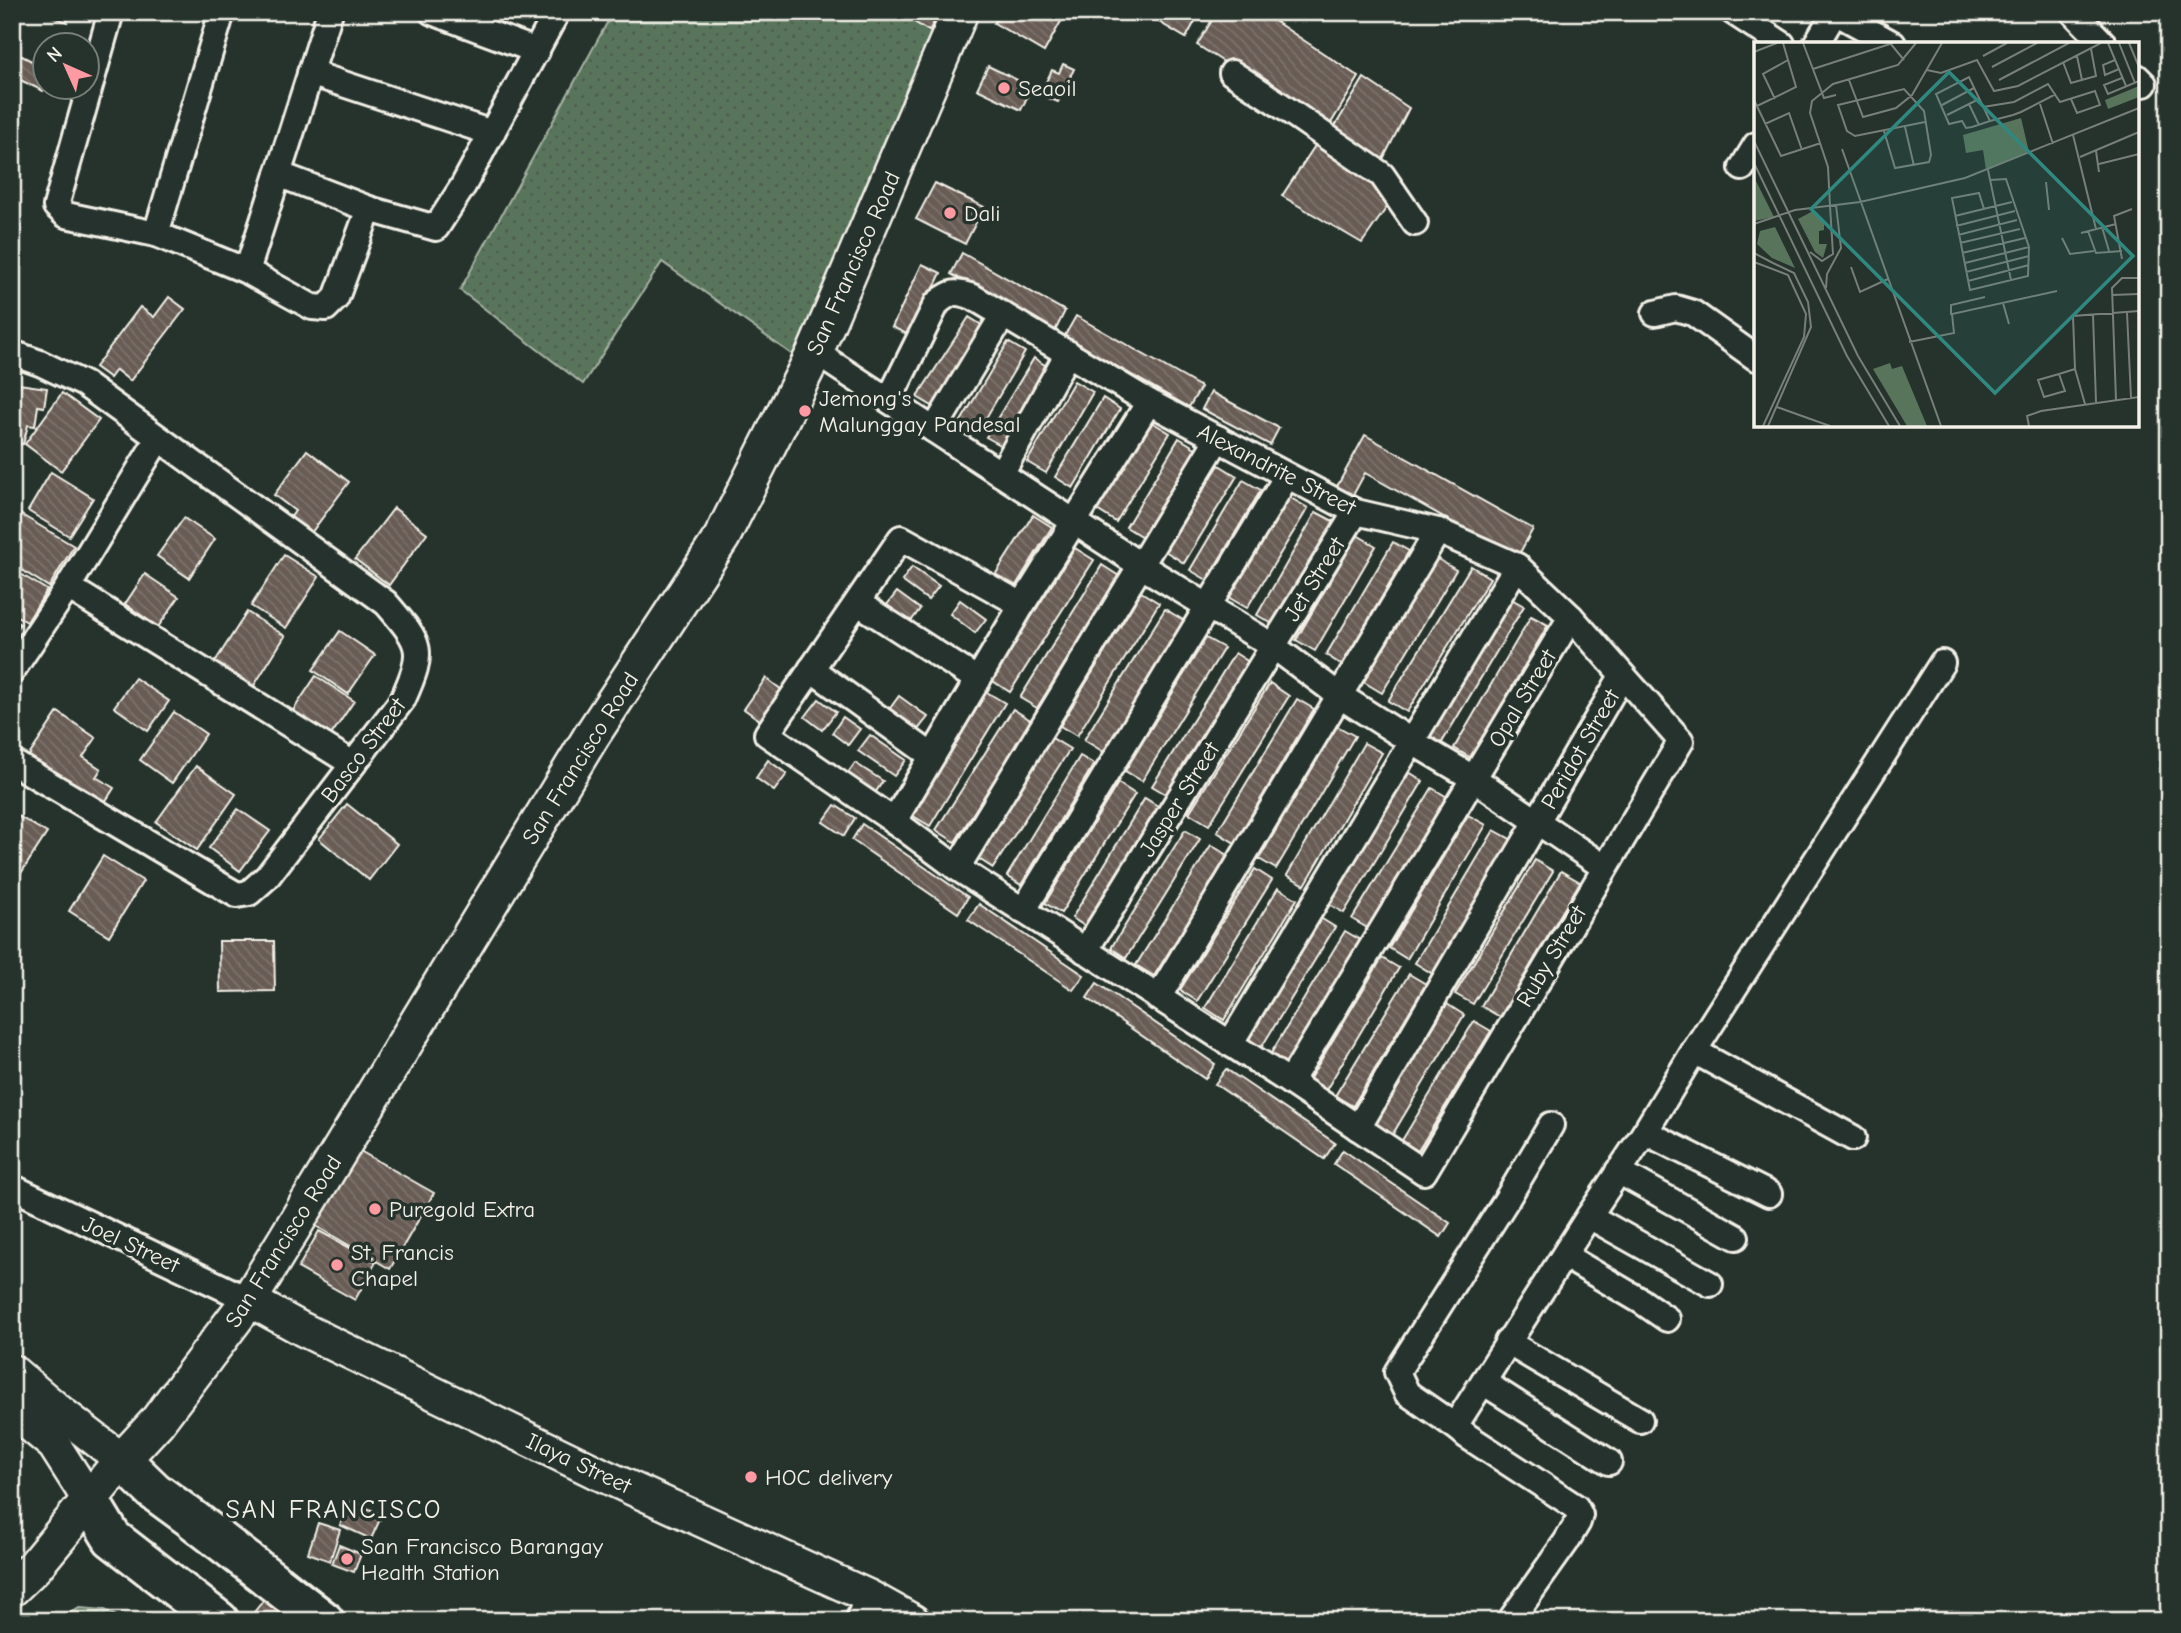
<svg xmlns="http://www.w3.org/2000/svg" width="2181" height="1633" font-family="'Comic Neue',sans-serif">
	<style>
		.grass { fill: url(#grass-dots); stroke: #a6b3a2; stroke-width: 2 }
		.building { fill: url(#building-back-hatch); stroke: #f4f1e8; stroke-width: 2 }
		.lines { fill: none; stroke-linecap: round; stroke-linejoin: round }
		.minor-casing { stroke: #f4f1e8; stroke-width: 30 }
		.tertiary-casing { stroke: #f4f1e8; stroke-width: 37 }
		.secondary-casing { stroke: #f4f1e8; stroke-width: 40 }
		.motorway-casing { stroke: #f4f1e8; stroke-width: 44 }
		.minor { stroke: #26332d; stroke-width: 24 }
		.tertiary { stroke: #26332d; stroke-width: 32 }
		.secondary { stroke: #26332d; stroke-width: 35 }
		.motorway { stroke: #26332d; stroke-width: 38 }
		.poi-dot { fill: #ff9aa2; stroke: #26332d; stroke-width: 2.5 }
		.labels { text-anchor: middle; stroke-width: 7; stroke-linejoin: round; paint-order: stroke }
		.poi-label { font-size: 23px; fill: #f4f1e8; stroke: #26332d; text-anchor: start }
		.street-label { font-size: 23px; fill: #f4f1e8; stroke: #26332d }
		.quarter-label { font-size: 26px; letter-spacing: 2px; fill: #f4f1e8; stroke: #26332d }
		.inset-road { fill: none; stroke: #787f78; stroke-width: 2 }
		.view { fill: #318880; fill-opacity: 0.15; stroke: #318880; stroke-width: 3.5 }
		.inset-edge { fill: none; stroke: #f4f1e8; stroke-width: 3.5 }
	</style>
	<defs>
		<pattern id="grass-dots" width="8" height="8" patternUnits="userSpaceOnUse" patternTransform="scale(1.75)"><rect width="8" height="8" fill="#58755c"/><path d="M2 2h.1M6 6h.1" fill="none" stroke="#505c50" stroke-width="1.8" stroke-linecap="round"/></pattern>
		<pattern id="building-back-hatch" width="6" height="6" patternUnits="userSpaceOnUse" patternTransform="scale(1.75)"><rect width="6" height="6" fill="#675c54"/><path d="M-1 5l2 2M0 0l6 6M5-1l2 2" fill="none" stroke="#7d746d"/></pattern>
	</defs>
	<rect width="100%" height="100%" fill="#26332d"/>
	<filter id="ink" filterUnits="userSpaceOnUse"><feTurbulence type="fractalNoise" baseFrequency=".0143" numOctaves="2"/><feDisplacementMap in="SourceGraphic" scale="14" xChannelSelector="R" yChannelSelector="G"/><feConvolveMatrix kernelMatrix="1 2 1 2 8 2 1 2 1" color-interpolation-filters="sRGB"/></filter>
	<g filter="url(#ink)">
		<g class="grass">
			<path d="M613 12H945L801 361 662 262 583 384 460 290Z"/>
			<path d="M80 1608 105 1610 125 1621H50Z"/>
		</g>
		<g class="building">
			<path d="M40 12H70L67 22Z"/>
			<path d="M909 12H940L929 31 906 17Z"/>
			<path d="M1002 12H1062L1065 14 1044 52 994 23Z"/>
			<path d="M1142 12H1200L1186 38Z"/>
			<path d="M1217 12H1261L1359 77 1328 128 1197 45Z"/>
			<path d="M12 51 46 68V85L43 91 12 76Z"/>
			<path d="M1063 64 1074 69 1058 102 1048 98 1050 94 1042 90 1052 70 1059 73Z"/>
			<path d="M988 66 1032 87 1021 110 977 89Z"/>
			<path d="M1364 78 1409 108 1380 165 1332 131Z"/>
			<path d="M1320 138 1394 197 1362 243 1282 196Z"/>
			<path d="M935 183 984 207 965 244 916 219Z"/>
			<path d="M962 253 1065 311 1055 331 951 274Z"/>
			<path d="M922 264 941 273 911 336 892 327Z"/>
			<path d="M169 297 185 309 130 381 116 370 110 378 95 367 140 307 154 317Z"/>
			<path d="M1076 316 1201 387 1189 407 1064 337Z"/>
			<path d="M969 317 988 329 937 409 917 397Z"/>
			<path d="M1008 342 1025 352 977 433 960 423Z"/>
			<path d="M1034 358 1051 369 1004 447 986 437Z"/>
			<path d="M1074 381 1093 392 1046 473 1027 462Z"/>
			<path d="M12 383 47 388 44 407 38 406 35 426 28 425 23 444 12 445Z"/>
			<path d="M1211 392 1279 428 1270 445 1202 409Z"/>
			<path d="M62 393 99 420 61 471 25 444Z"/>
			<path d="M1103 398 1120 409 1073 488 1055 477Z"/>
			<path d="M1150 421 1170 433 1116 522 1097 510Z"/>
			<path d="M1365 435 1533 529 1517 558 1365 473 1351 499 1335 490Z"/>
			<path d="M1179 438 1197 449 1144 538 1126 527Z"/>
			<path d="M307 450 349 482 308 537 288 521 295 511 274 495Z"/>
			<path d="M1219 465 1237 476 1184 563 1165 551Z"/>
			<path d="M51 472 93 498 69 536 28 511Z"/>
			<path d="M1243 480 1261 490 1207 580 1190 570Z"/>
			<path d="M1289 497 1308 508 1247 608 1228 597Z"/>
			<path d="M394 508 427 533 389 585 355 559Z"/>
			<path d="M1316 512 1335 522 1276 626 1257 615Z"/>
			<path d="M20 514 74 546 49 587 12 564V526Z"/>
			<path d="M1033 515 1052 527 1015 587 995 575Z"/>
			<path d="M184 518 215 539 189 578 157 556Z"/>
			<path d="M1357 535 1376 546 1315 651 1296 640Z"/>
			<path d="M1393 542 1409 551 1342 665 1326 655Z"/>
			<path d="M1075 548 1094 560 1010 692 991 680Z"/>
			<path d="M284 555 319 577 286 628 251 606Z"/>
			<path d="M1436 558 1456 570 1382 693 1362 681Z"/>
			<path d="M1102 565 1119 576 1037 708 1020 698Z"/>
			<path d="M1471 566 1490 578 1407 712 1388 701Z"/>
			<path d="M912 567 939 586 928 600 902 581Z"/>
			<path d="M12 569 47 590 27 622 12 613Z"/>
			<path d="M145 574 179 597 158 627 125 604Z"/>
			<path d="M897 592 920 609 909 624 886 606Z"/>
			<path d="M1141 592 1159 603 1077 736 1060 726Z"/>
			<path d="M1508 597 1524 606 1441 744 1426 734Z"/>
			<path d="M960 600 986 619 975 633 950 614Z"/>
			<path d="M1165 609 1188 623 1107 754 1084 740Z"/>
			<path d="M247 612 285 636 252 689 213 665Z"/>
			<path d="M1531 616 1548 625 1471 758 1454 748Z"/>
			<path d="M12 619 20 624 12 635Z"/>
			<path d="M340 631 375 655 348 694 313 670Z"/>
			<path d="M1206 638 1224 648 1142 781 1125 771Z"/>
			<path d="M1235 653 1252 664 1169 796 1152 786Z"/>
			<path d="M316 676 354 701 325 744 288 718Z"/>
			<path d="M135 678 169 701 148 731 114 707Z"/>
			<path d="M766 678 786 693 764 723 744 709Z"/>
			<path d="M1270 683 1289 696 1209 825 1189 813Z"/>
			<path d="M985 691 1005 703 930 826 910 814Z"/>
			<path d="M899 696 928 717 916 732 888 711Z"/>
			<path d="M819 699 836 712 822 730 805 717Z"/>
			<path d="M1297 699 1314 709 1235 843 1217 832Z"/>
			<path d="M1013 709 1032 721 955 842 936 830Z"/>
			<path d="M58 712 96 738 83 757 101 769 96 777 114 788 100 810 26 760Z"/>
			<path d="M174 712 206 734 172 783 140 760Z"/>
			<path d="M843 717 860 729 848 745 832 733Z"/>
			<path d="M1337 726 1355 736 1276 869 1259 859Z"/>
			<path d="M870 735 906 760 894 776 858 751Z"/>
			<path d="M1052 738 1070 749 993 868 976 857Z"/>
			<path d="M1364 743 1382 753 1305 885 1287 875Z"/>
			<path d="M1080 756 1094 764 1021 885 1007 876Z"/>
			<path d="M768 760 787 774 774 791 756 778Z"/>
			<path d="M855 763 883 781 873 796 845 777Z"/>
			<path d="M196 766 236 794 197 850 156 822Z"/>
			<path d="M1406 770 1423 781 1344 913 1327 903Z"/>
			<path d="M1118 783 1135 794 1061 913 1045 903Z"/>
			<path d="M1432 788 1449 798 1369 929 1352 919Z"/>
			<path d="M1145 798 1161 808 1088 928 1072 918Z"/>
			<path d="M347 804 397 844 369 880 319 839Z"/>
			<path d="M835 805 855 818 844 836 823 822Z"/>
			<path d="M238 809 270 831 240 871 209 848Z"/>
			<path d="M13 813 47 833 12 887V814Z"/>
			<path d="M1468 815 1486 825 1407 959 1389 948Z"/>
			<path d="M862 824 968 897 958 913 852 840Z"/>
			<path d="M1185 830 1200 839 1126 958 1111 948Z"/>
			<path d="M1494 830 1512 840 1433 974 1415 963Z"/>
			<path d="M1211 845 1229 856 1154 976 1136 965Z"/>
			<path d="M103 856 143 881 109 936 69 911Z"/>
			<path d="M1535 860 1553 871 1473 1004 1455 994Z"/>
			<path d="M1255 869 1272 880 1197 1001 1180 990Z"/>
			<path d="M1561 871 1580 882 1500 1017 1481 1006Z"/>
			<path d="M1278 888 1297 899 1224 1020 1205 1008Z"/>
			<path d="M979 904 1084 975 1073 990 968 920Z"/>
			<path d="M1317 916 1335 927 1261 1048 1243 1037Z"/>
			<path d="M1345 931 1362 941 1286 1066 1270 1055Z"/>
			<path d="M219 941H274L275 991 220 992Z"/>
			<path d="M1382 958 1399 968 1326 1090 1309 1080Z"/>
			<path d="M1409 974 1426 984 1353 1106 1335 1096Z"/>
			<path d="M1097 983 1215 1064 1205 1079 1087 998Z"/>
			<path d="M1447 1004 1464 1015 1391 1137 1374 1126Z"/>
			<path d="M1474 1021 1491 1031 1418 1151 1401 1142Z"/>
			<path d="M1226 1069 1335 1143 1324 1159 1215 1084Z"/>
			<path d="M1343 1150 1450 1223 1441 1237 1334 1164Z"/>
			<path d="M360 1151 434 1193 390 1269 316 1226Z"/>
			<path d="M319 1231 376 1262 355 1300 298 1268Z"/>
			<path d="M352 1501 382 1515 371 1539 340 1525Z"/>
			<path d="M318 1523 340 1530 330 1561 308 1553Z"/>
			<path d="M339 1545 361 1554 354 1572 332 1564Z"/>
			<path d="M290 1567 338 1605 326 1621H247Z"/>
		</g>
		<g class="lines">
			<g class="minor-casing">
				<g id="minor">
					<path d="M111 12 56 206 66 215 156 234 247 271 312 307 326 308 336 298 369 209 436 228 463 186 557 12"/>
					<path d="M432 12 537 51"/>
					<path d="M1733 12 1782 44"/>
					<path d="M1835 12 1893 44"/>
					<path d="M2073 12 2104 44"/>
					<path d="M1816 44 1835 12"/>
					<path d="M310 73 492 133"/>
					<path d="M1232 73 1279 104 1382 175 1415 223"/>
					<path d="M2137 77 2144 84"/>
					<path d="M1742 168 1756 145"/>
					<path d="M278 174 369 209"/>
					<path d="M156 234 222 12"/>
					<path d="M247 271 330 12"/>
					<path d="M1655 313 1676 308 1693 313 1756 358"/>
					<path d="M815 352 1140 565 1273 646 1340 696 1411 741 1473 778 1604 867"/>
					<path d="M12 353 40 363 84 384 386 603C421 644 426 648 403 699L267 877 249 893 237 895 12 762"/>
					<path d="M889 400 937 303C952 291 955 291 973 297L1149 402 1356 512 1438 531 1517 566 1571 617 1681 741 1424 1172 1290 1082 957 868 894 821 767 734 901 538 1022 605"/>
					<path d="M934 430 1003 315"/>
					<path d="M1001 474 1068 353"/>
					<path d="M68 587 353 764"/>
					<path d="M858 603 978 680"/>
					<path d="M811 669 932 756"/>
					<path d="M12 671 68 587 158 439"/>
					<path d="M894 821 1022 605 1149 402"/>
					<path d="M957 868 1218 438"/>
					<path d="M1023 911 1287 476"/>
					<path d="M1085 951 1356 512"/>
					<path d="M1158 998 1438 531"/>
					<path d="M1230 1044 1517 566"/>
					<path d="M1694 1051 1853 1138"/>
					<path d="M1290 1082 1571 617"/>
					<path d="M1358 1128 1622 676"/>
					<path d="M1645 1132 1769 1194"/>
					<path d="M1618 1171 1736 1237"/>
					<path d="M12 1187 249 1300"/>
					<path d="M1589 1216 1710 1284"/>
					<path d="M1565 1256 1641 1301 1667 1319"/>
					<path d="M1507 1342 1640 1420"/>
					<path d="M1483 1382 1609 1462"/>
					<path d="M1459 1429 1407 1393 1397 1372 1507 1199 1551 1125"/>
					<path d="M858 1621 868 1596"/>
					<path d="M1510 1621 1566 1542 1578 1522 1580 1515 1576 1507 1467 1436 1459 1429 1458 1421 1589 1216 1645 1132 1694 1051 1942 663"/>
				</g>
			</g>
			<g class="tertiary-casing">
				<g id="tertiary">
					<path d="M249 1300 302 1329 600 1474 868 1596 913 1621"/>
					<path d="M12 1371 60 1412 122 1460"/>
					<path d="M12 1410 54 1445 89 1500"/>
				</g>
			</g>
			<g class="secondary-casing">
				<path id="secondary" d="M12 1588 35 1566 122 1460 157 1422 249 1300 592 735 722 537 815 352 960 12"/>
			</g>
			<g class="motorway-casing">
				<g id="motorway">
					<path d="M122 1460 154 1491 191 1518 324 1621"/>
					<path d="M89 1500 112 1538 219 1621"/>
				</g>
			</g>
			<use href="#minor" class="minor"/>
			<use href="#tertiary" class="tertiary"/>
			<use href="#secondary" class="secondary"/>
			<use href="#motorway" class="motorway"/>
		</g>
	</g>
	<g class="poi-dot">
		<circle cx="1004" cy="88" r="7"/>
		<circle cx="950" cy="213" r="7"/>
		<circle cx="805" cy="411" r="7"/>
		<circle cx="375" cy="1209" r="7"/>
		<circle cx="337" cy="1265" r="7"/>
		<circle cx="751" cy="1477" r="7"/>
		<circle cx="347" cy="1559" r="7"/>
	</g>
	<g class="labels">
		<g class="poi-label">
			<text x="1018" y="96">Seaoil</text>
			<text x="964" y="221">Dali</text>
			<text x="819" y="406">Jemong's<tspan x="819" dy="26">Malunggay Pandesal</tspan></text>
			<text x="389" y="1217">Puregold Extra</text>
			<text x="351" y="1260">St. Francis<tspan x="351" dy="26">Chapel</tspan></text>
			<text x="765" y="1485">HOC delivery</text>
			<text x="361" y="1554">San Francisco Barangay<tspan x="361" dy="26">Health Station</tspan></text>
		</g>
		<g class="street-label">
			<text transform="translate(853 263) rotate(-66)" y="8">San Francisco Road</text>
			<text transform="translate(1277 469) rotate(27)" y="8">Alexandrite Street</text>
			<text transform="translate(1314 579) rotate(-58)" y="8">Jet Street</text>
			<text transform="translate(1522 698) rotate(-59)" y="8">Opal Street</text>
			<text transform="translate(1580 749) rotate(-60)" y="8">Peridot Street</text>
			<text transform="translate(363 750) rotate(-53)" y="8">Basco Street</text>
			<text transform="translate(580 758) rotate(-58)" y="8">San Francisco Road</text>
			<text transform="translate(1179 799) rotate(-58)" y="8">Jasper Street</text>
			<text transform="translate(1551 956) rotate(-59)" y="8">Ruby Street</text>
			<text transform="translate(283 1241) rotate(-58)" y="8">San Francisco Road</text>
			<text transform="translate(131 1244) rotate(25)" y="8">Joel Street</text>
			<text transform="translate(579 1463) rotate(25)" y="8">Ilaya Street</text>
		</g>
		<g class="quarter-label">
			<text x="334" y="1518">SAN FRANCISCO</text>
		</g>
	</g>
	<g transform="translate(1754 42)">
		<rect width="385" height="385" fill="#26332d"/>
		<path d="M385 44V55L354 67 351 58ZM267 76 275 110 232 128 229 108 212 111 209 93ZM0 135 20 175 0 179ZM59 169 70 180V188L65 189V202H73L69 216 61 210 44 177ZM21 185 41 226 18 216 3 202 6 189ZM136 321 138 327 148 324 173 384H153L119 327Z" fill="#58755c"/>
		<path class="inset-road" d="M49 1 70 56 82 53M136 1 150 18M354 1 372 44M365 1 381 41M375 1 385 25M0 10 23 1M229 14 253 1M323 14 328 38M361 18 349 23 351 33 365 27M309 20 317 41 342 34 337 7M238 25 283 1M59 27 139 1M173 28 187 31 223 18 240 49 264 44 347 1M368 36 350 43 354 52 385 39M95 38 109 75 142 66 158 53 188 1M245 38 315 1M21 57 9 32 34 18M0 58 27 114 67 101M215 62 225 83M286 62 299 102M188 63 220 46M3 64 42 45 29 1M229 65 260 60 294 42 306 60 341 49 346 63 323 71 317 57M193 73 225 57M236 79 215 35 182 52 195 82 208 79 212 86 218 85 236 79 259 73 267 70 302 52M11 82 35 71 48 108M151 85 160 124M130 89 141 126 175 120 177 113 170 69 150 47 84 63 93 89 101 94 171 80M319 93 342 187M0 99 104 314 146 384M88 107 187 384M342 109 345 130M326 115 385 90M0 121 93 314 135 384M345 122 385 112M234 128 257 238M292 140 295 168M76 164 74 125 56 71 58 59 79 42 144 23 162 1M230 167 225 151 198 156 216 248 274 234 275 205 252 137 236 138M201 174 258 160M0 182 41 168 106 160 211 136 385 66M202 184 261 169M348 185 355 209M334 189 342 211 368 209M327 191 362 182M204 193 263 178M308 196 316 212 340 209M206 201 266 187M56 210 68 219 79 212 76 164M0 211 19 221M208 211 271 196M368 217 360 174 378 167M0 220 34 233 52 272 50 295 9 384M211 221 275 205M97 225 106 250 134 237M212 230 275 214M214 239 275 223M72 246 73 232 87 206 82 163M358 253 385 252M249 261 255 282M373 271 377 356M197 273V263L231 255M339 273 342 360M155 300 200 291 198 272 303 249M305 332 311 349 290 355 284 338 305 332 321 327M362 358 358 246 368 236H385M331 362 321 327 319 274 385 269M23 365 76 384M14 384 57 285 54 260 40 231 19 221M275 384 273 374 287 369 385 355"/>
		<path class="view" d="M195 30 379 214 241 351 57 167Z"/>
		<rect width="385" height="385" class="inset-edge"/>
	</g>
	<rect width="2181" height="1633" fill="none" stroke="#26332d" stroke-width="42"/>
	<rect x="21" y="21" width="2139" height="1591" fill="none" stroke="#f4f1e8" stroke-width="2.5" filter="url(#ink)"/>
	<g transform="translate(66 66) rotate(315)"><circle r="33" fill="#26332d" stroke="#787f78" stroke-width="2"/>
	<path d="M0-5L12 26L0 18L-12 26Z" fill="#ff9aa2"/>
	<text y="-10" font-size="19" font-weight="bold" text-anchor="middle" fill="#f4f1e8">N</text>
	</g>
</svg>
